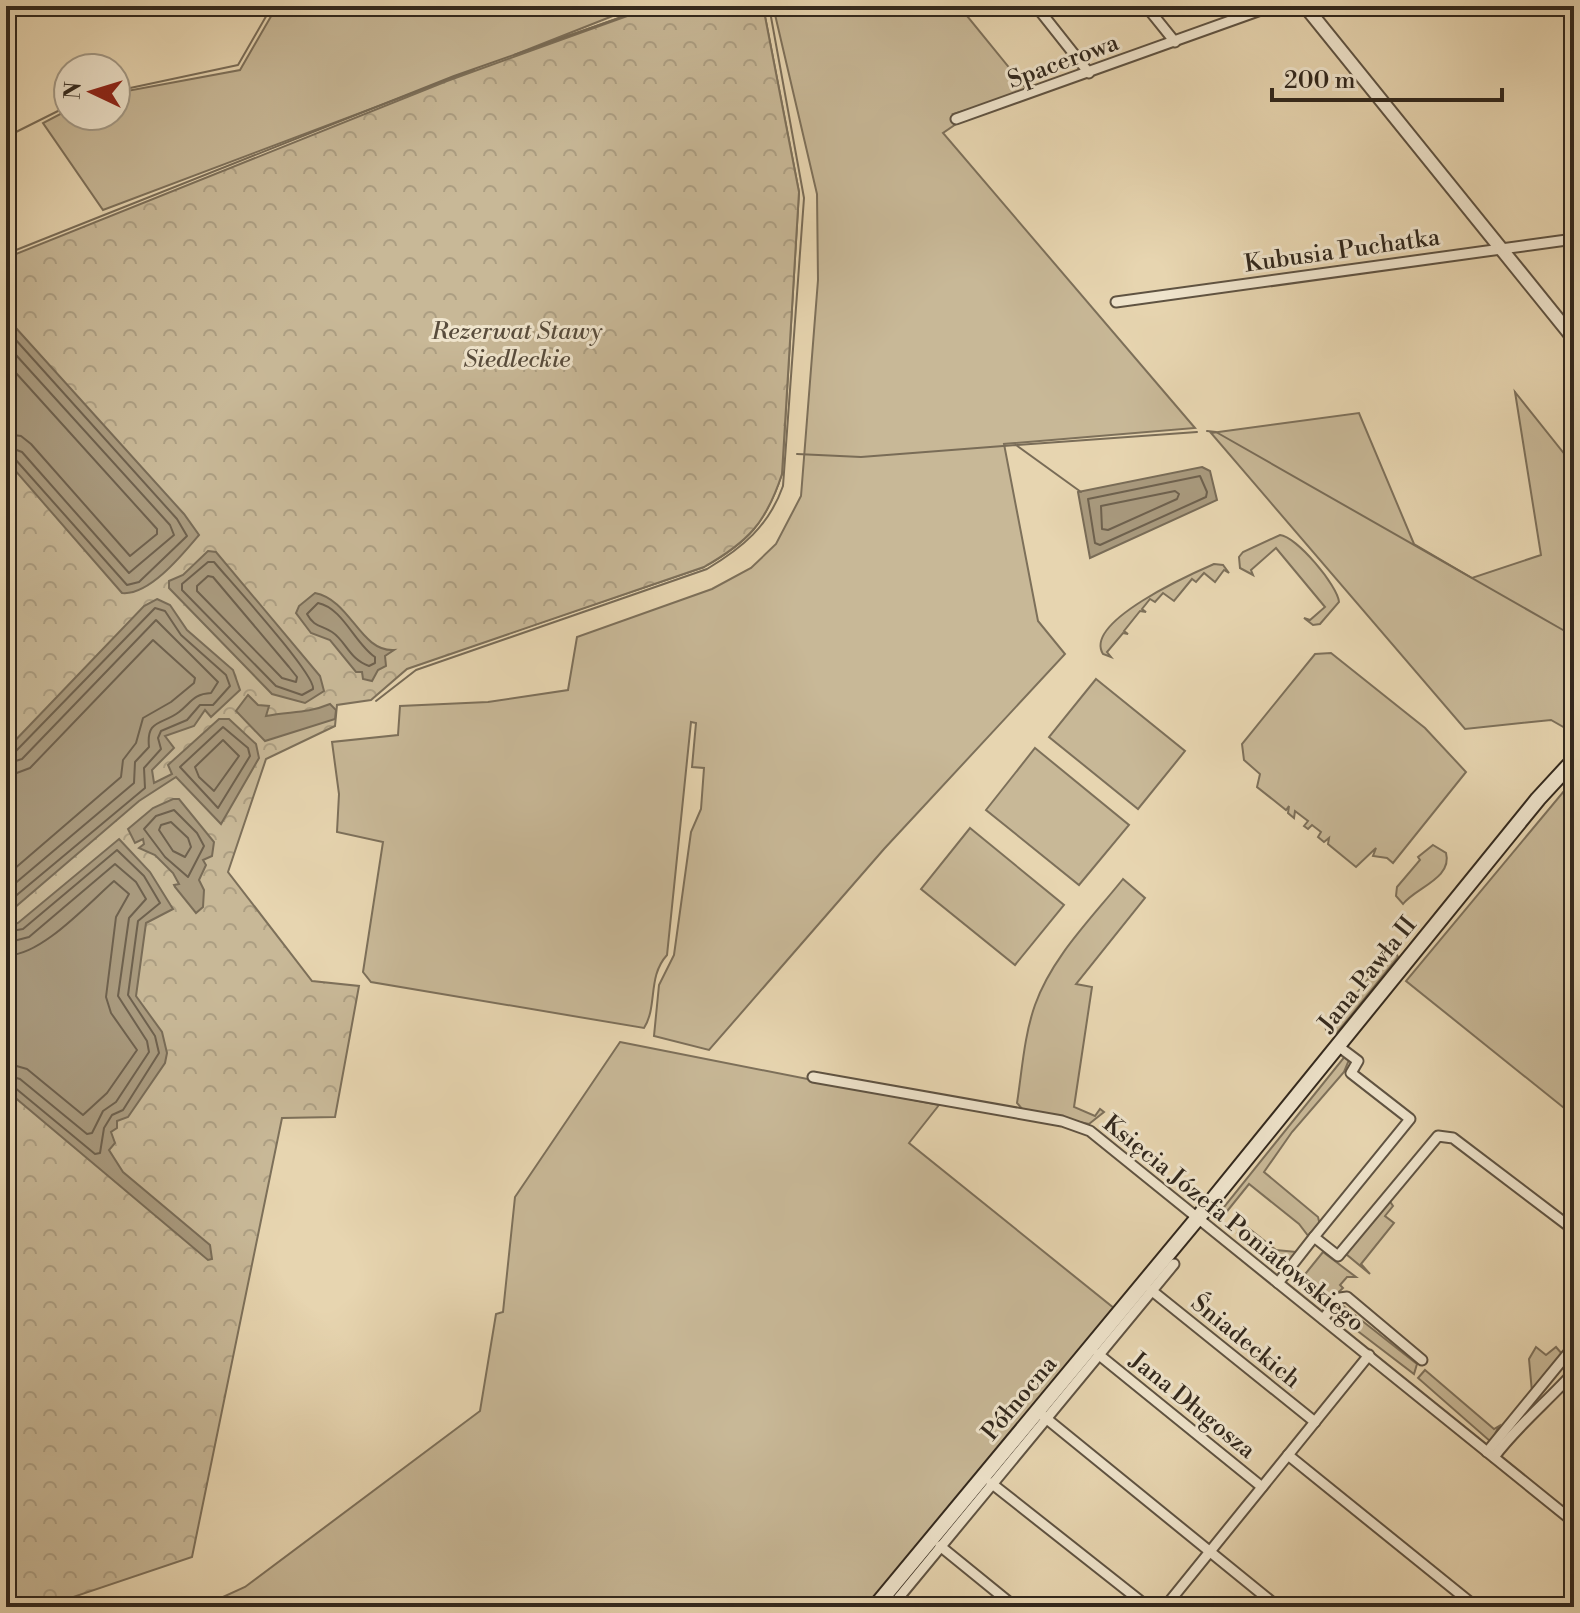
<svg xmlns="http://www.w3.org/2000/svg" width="1580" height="1613" font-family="'Libre Bodoni',serif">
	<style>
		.green { fill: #c8b897; stroke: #7d705a; stroke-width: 2 }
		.park { fill: url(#park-crowns); stroke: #7d705a; stroke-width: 2 }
		.water { fill: #a99a7e; stroke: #796c57; stroke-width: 2 }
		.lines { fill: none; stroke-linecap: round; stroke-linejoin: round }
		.shore { stroke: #6e614e; stroke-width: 2 }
		.stream { stroke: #796c57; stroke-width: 2 }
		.minor-casing { stroke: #5f5342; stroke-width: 13 }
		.tertiary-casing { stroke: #5f5342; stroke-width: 16 }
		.secondary-casing { stroke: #32281d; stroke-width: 18 }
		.minor { stroke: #efe4cc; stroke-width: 9 }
		.tertiary { stroke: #efe4cc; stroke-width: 12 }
		.secondary { stroke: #efe4cc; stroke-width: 14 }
		.labels { text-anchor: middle; stroke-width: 6; stroke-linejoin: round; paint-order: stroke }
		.street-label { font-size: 24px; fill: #32281d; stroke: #efe4cc }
		.park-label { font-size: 24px; font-style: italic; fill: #584c3c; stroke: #efe4cc }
	</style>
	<defs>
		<pattern id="park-crowns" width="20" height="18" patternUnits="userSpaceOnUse" patternTransform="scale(2)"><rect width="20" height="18" fill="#c8b897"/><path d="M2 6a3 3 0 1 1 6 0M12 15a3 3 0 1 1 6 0" fill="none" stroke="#ac9e82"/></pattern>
	</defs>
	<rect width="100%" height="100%" fill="#e7d5b0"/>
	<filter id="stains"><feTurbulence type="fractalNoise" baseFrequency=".0025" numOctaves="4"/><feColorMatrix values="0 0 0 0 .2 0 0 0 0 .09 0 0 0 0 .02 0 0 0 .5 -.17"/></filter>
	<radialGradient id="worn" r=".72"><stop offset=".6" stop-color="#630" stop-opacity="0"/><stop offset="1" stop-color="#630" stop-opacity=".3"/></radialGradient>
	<g class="green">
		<path d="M277 6H638L514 55 653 6H763L799 192 782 474C766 523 748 542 704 567L416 665 473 434 474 70 103 210 43 123 68 110V116H116V93L240 70Z"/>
		<path d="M773 6H959L1029 92 953 114 959 122 943 133 1195 428 1004 444 1038 621 1065 654 884 849 709 1050 654 1036 659 985 674 955 691 832 701 809 704 768 692 767 696 723 691 722 667 955C647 977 658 1006 644 1028L371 982 363 972 383 842 337 832 339 794 332 742 398 735 400 706 488 702 568 690 577 637 712 589 751 568 776 544 801 496 818 280 817 194Z"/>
		<path d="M1515 392 1574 466V563L1567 569 1574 578V733L1551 720 1465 729 1211 433 1359 413 1414 544 1472 578 1541 555Z"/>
		<path d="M1280 535C1296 536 1338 586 1339 602L1320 624 1313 625 1304 618 1310 620 1325 607 1276 548 1251 570 1253 575 1240 568 1239 557 1243 552Z"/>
		<path d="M1214 564 1223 565 1229 573 1224 570 1215 582 1204 573 1196 582 1192 579 1174 601 1163 593 1155 602 1150 599 1142 609 1146 612 1140 611 1124 631 1128 634 1123 633 1107 652 1111 657 1103 654C1083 622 1191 574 1214 564Z"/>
		<path d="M1331 653 1425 728 1466 772 1393 863 1387 858 1373 856 1376 848 1356 867 1328 844 1329 838 1324 842 1318 837 1321 832 1312 825 1308 829 1304 826 1308 821 1295 811 1294 818 1288 813 1289 806 1286 810 1257 787 1260 774 1244 760 1242 744 1315 654Z"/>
		<path d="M1096 679 1185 751 1138 809 1049 737Z"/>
		<path d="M1035 748 1129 825 1079 885 986 810Z"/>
		<path d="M1574 779V1116L1406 981Z"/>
		<path d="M970 828 1064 905 1015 965 921 889Z"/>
		<path d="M1433 845 1446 853C1453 878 1415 888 1403 904L1396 896 1397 887 1420 860 1418 857Z"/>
		<path d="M1123 879 1145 898 1076 984 1092 987 1074 1107 1095 1116 1100 1109 1104 1112 1089 1124 1023 1110 1017 1103C1022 1071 1024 1036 1035 1005 1052 957 1091 919 1123 879Z"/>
		<path d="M1391 945 1398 957 1336 1034 1326 1030 1325 1024 1335 1012 1340 1014 1372 974 1368 970 1385 946Z"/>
		<path d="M620 1042 939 1105 909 1143 1115 1309 870 1607H201L245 1587 480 1411 496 1314 503 1312 515 1197Z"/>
		<path d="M1346 1055 1349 1060 1344 1072 1292 1132 1264 1172 1318 1217 1320 1225 1309 1237 1299 1224 1249 1184 1220 1220 1216 1217Z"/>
		<path d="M1389 1200 1393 1206 1385 1216 1394 1223 1361 1264 1370 1274 1346 1254Z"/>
		<path d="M1246 1221 1247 1227 1276 1250 1297 1252 1283 1271 1237 1233Z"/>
		<path d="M1323 1252 1356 1277H1347L1340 1285 1343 1288 1325 1305 1291 1277 1295 1273 1302 1278Z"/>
		<path d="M1342 1305 1417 1364 1414 1374 1334 1313Z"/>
		<path d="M1536 1347 1546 1355 1556 1347 1563 1355 1532 1392 1529 1359Z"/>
		<path d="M1425 1370 1494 1429 1499 1426 1491 1442 1418 1378Z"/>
	</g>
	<path class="park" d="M655 6H763L799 192 782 474C766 523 748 542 704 567L407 669 371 700 337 705 335 726 266 759 228 872 312 981 359 986 335 1117 282 1118 192 1557 73 1597 65 1607H6V258L447 81Z"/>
	<g class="water">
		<path d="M6 317 184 514 199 535C183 554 149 596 122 593L6 460Z"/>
		<path d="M1202 467 1210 471 1217 500 1090 558 1078 492Z"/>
		<path d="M208 551 216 552 320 676 324 691 305 703 272 694 169 588V581L183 575Z"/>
		<path d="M315 593C351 600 360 652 394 650L385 656 386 666 378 670 372 681 363 679 362 672H356L330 640 311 633 296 613 299 606Z"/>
		<path d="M157 599 170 605 187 630 233 670 240 690 211 717 205 710 194 726 165 736 174 748 152 770 154 783 172 774 168 765 219 719H229L256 744 259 758 221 824 176 777 139 801 6 915V750L144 606Z"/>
		<path d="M248 695 258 705 269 706 266 716C290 711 306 714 330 704L336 710 335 719 265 741 236 711Z"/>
		<path d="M173 799H179L214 842 212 856 203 860 206 865 199 880 204 890 203 907 196 913 175 887 174 885 179 884 173 873 155 855 139 848 144 844 143 839 135 843 128 829 153 808Z"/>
		<path d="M119 839 150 872 173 909 146 923 136 996 162 1032 167 1053 165 1063 128 1117 117 1121V1128L111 1132 115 1143 109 1150 123 1172 210 1245 212 1259 208 1260 6 1090V918L11 926 18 923Z"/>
	</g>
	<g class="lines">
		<g class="shore">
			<path d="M6 329 177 519 187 536 139 582 127 585 15 459 6 456"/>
			<path d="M6 344 170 525 174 535 129 573 22 452 6 446"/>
			<path d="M6 362 157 529V534L130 556 31 444 21 436 6 434"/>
			<path d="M1200 476 1207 492 1206 497 1100 545 1095 543 1088 499Z"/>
			<path d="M1175 491 1179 494 1177 499 1108 530 1102 529 1101 506Z"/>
			<path d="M208 562H214C229 580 316 675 313 689L302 695 276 686 182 590V584Z"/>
			<path d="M208 576 213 577 289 667 297 677 296 682 282 678 197 591V586Z"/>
			<path d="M318 603C343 608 355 644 375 657V663L369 666C349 659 346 641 332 632 321 625 314 627 307 614Z"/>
			<path d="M223 727 248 748 250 756 218 808 180 767Z"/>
			<path d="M223 740 239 756 214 791 199 777 195 767Z"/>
			<path d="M6 754 15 752 155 608 165 611 181 635 226 675 230 686 213 705H200L187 720 161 731 158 738 161 749 144 768 145 788 6 904"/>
			<path d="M6 764 22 759 156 620 218 682 211 693C193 694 191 703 179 712 162 725 146 719 149 747L135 762 134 783 6 891"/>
			<path d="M6 777 30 768 153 640 195 678 194 683 171 702 143 718 136 743 123 760 121 777 6 876"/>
			<path d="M174 810 197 833 204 846 188 877 165 857 144 829 156 816Z"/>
			<path d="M171 822 188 838 191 847 185 857 173 851 159 830 161 825Z"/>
			<path d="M6 932 23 929 117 850 144 876 160 903 138 921 128 995 155 1036 159 1053 123 1110 112 1115 104 1128 100 1153 95 1154 14 1087 6 1085"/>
			<path d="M6 943 29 937 115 864 136 882 146 899 129 918 118 996 147 1041 149 1052 116 1102 103 1111 92 1133 87 1134 20 1079 6 1075"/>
			<path d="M6 955C39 958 89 903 114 881L129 894 116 917 106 997 111 1013 137 1050 107 1093 83 1115 27 1069 6 1063"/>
		</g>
		<g class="stream">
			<path d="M116 91 238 65 272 6"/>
			<path d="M6 137 68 106"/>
			<path d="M6 254 454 76 653 6"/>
			<path d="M1207 431 1216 432 1563 630"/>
			<path d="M1017 445 1197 432"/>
			<path d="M797 454 861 457 1016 445 1081 492"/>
			<path d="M376 701 416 670 707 569C742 548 769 526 783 486L804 198 769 6"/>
		</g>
		<g class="minor-casing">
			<g id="minor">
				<path d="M1036 6 1089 73"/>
				<path d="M1146 6 1175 42"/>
				<path d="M956 119 1272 6"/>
				<path d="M1116 302 1574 239"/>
				<path d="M813 1077 1062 1121 1090 1131 1574 1522"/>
				<path d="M1314 1237 1410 1119 1351 1073 1358 1061 1338 1046"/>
				<path d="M1278 1283 1314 1237 1338 1256 1438 1136 1453 1138 1574 1230"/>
				<path d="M1151 1290 1315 1422"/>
				<path d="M1323 1319 1340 1298 1347 1297 1422 1360"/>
				<path d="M1098 1354 1262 1487"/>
				<path d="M1042 1415 1278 1607"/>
				<path d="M1487 1452 1569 1352 1574 1357"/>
				<path d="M1288 1455 1476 1607"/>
				<path d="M1494 1457C1518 1425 1548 1401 1574 1372"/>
				<path d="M991 1483 1148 1607"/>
				<path d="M940 1546 1015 1607"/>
				<path d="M891 1607 1174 1264"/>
				<path d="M1165 1607 1369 1355"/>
			</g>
		</g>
		<g class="tertiary-casing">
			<path id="tertiary" d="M1305 6 1574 339"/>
		</g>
		<g class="secondary-casing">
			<path id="secondary" d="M875 1607 1211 1202 1538 799 1574 760"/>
		</g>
		<use href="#minor" class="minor"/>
		<use href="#tertiary" class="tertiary"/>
		<use href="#secondary" class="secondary"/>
	</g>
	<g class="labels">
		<g class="street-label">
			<text transform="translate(1063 61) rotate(-20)" y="8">Spacerowa</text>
			<text transform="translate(1342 250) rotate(-8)" y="8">Kubusia Puchatka</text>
			<text transform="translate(1367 974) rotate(-51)" y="8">Jana Pawła II</text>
			<text transform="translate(1234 1223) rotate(39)" y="8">Księcia Józefa Poniatowskiego</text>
			<text transform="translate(1246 1341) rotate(39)" y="8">Śniadeckich</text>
			<text transform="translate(1019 1398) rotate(-50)" y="8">Północna</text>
			<text transform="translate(1193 1405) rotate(39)" y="8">Jana Długosza</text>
		</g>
		<g class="park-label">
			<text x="517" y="339">Rezerwat Stawy<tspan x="517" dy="28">Siedleckie</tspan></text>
		</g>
	</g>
	<rect width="1580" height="1613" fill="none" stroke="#e7d5b0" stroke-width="32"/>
	<rect x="8" y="8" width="1564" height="1597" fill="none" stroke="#32281d" stroke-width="4"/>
	<rect x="16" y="16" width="1548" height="1581" fill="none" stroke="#32281d" stroke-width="2"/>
	<g transform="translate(92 92) rotate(274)"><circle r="38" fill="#efe4cc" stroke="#a39986" stroke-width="2"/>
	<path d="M0-6L14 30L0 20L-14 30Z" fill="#8f2418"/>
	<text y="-12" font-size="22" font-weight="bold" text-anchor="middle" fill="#32281d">N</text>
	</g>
	<path d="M1272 88v12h230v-12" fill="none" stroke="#32281d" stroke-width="4"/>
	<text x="1284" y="88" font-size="24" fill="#32281d" stroke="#efe4cc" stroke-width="6" paint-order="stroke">200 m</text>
	<rect width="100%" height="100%" filter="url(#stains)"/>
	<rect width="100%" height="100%" fill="url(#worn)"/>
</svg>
